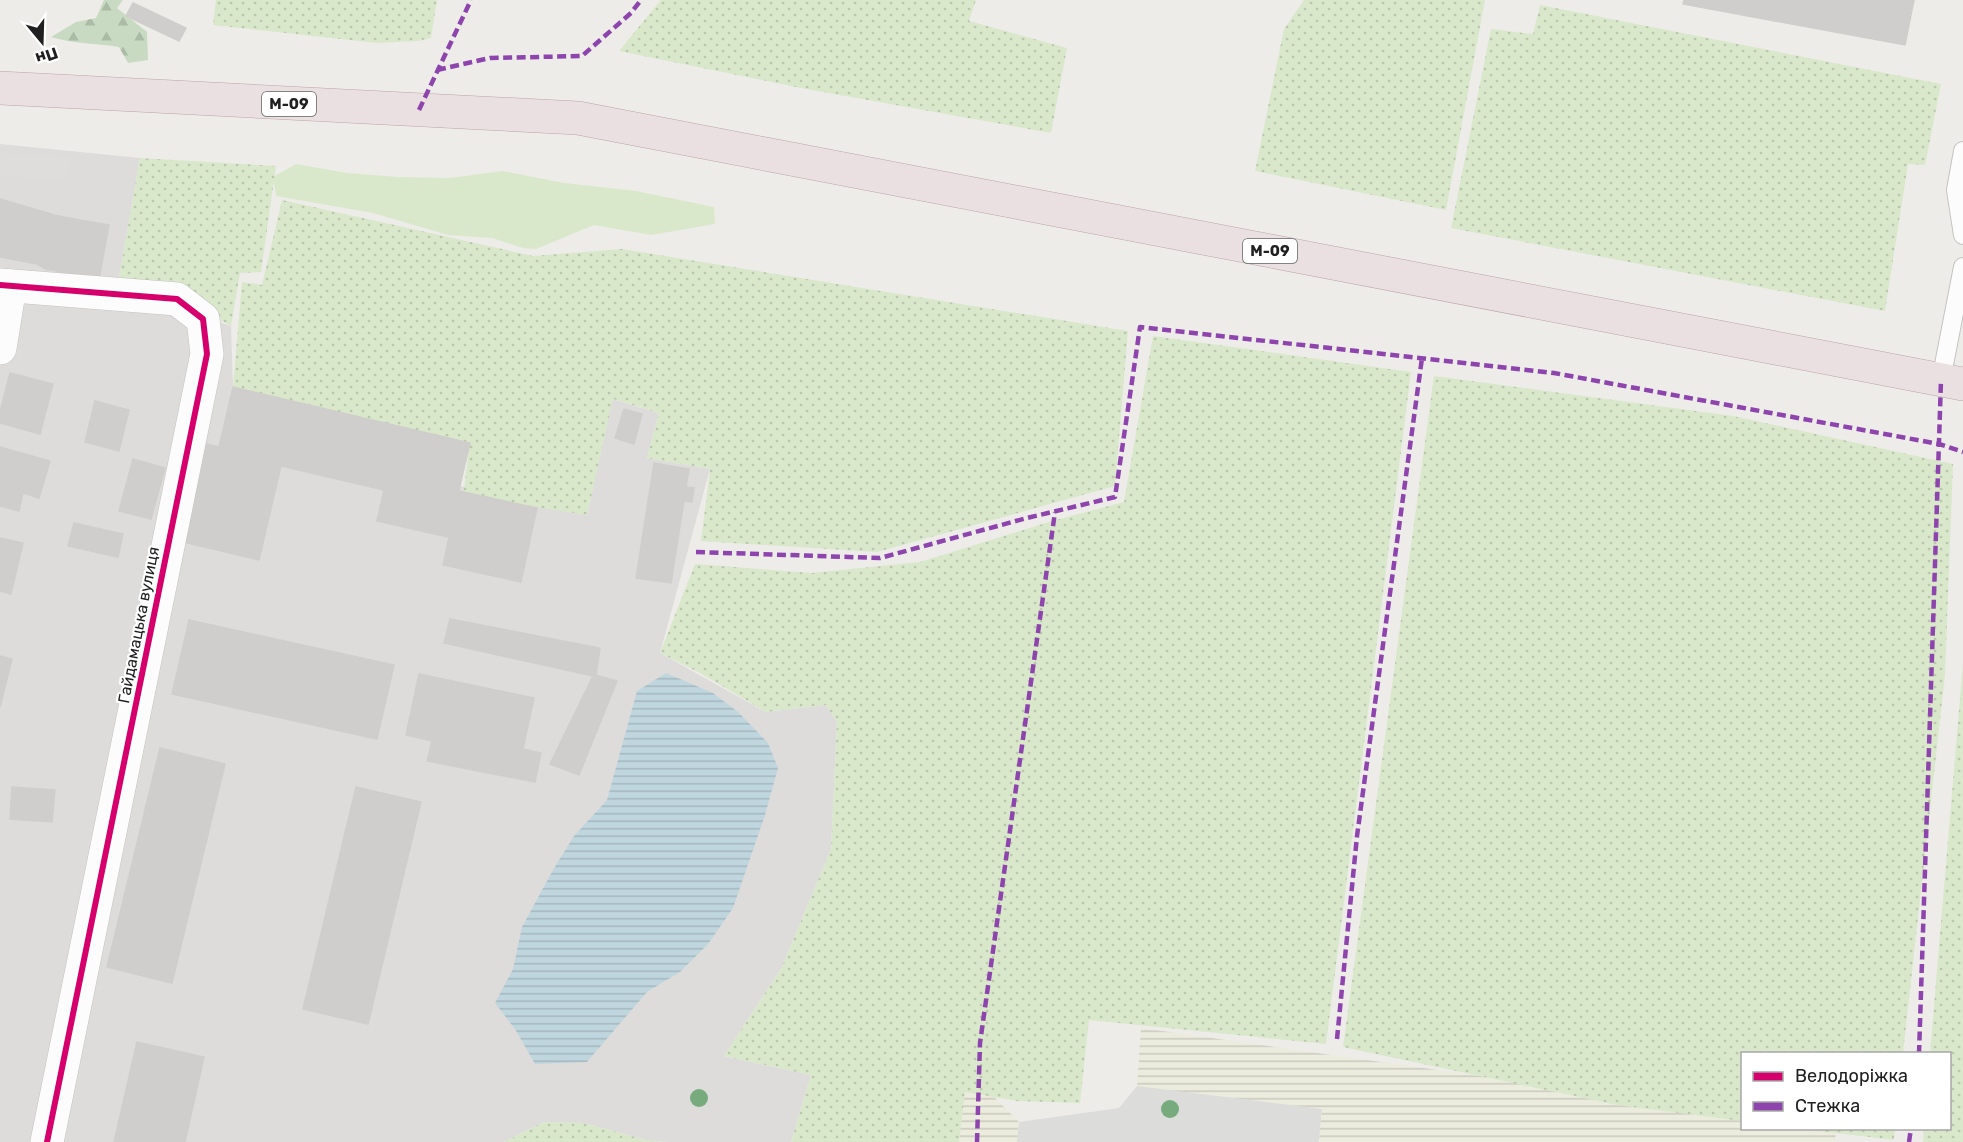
<svg xmlns="http://www.w3.org/2000/svg" width="1963" height="1142" font-family="Rubik,sans-serif">
	<style>
		.residential { fill: #dddcda }
		.religious { fill: #dcdcda }
		.farmland { fill: url(#farmland-rules) }
		.grass { fill: #d9e8cb }
		.forest { fill: url(#forest-firs) }
		.garden { fill: url(#garden-dots) }
		.parking { fill: #dedddc }
		.water { fill: url(#water-rules) }
		.building { fill: #d0cecc; stroke: #d0cecb; stroke-width: 1.5 }
		.lines { fill: none; stroke-linecap: round; stroke-linejoin: round }
		.lane-casing { stroke: #c3c3c1; stroke-width: 20 }
		.street-casing { stroke: #c3c3c1; stroke-width: 34 }
		.highway-casing { stroke: #bfa3a9; stroke-width: 34 }
		.lane { stroke: #fcfcfc; stroke-width: 18 }
		.street { stroke: #fcfcfc; stroke-width: 33 }
		.highway { stroke: #eae0e1; stroke-width: 33 }
		.quiet { stroke: #8e44ad; stroke-width: 4.5; stroke-dasharray: 9 4.5; stroke-linecap: butt }
		.cycleway-casing { stroke: #fff; stroke-width: 10 }
		.cycleway { stroke: #d6006c; stroke-width: 6 }
		.tree { fill: #77ab7d }
		.labels { text-anchor: middle; stroke-width: 4.5; stroke-linejoin: round; paint-order: stroke }
		.shield { fill: #fff; stroke: #636363; stroke-width: 1.5 }
		.shield-label { font-size: 15px; font-weight: bold; fill: #202020 }
		.street-label { font-size: 16px; fill: #202020; stroke: #fff }
	</style>
	<defs>
		<pattern id="farmland-rules" width="6" height="5" patternUnits="userSpaceOnUse" patternTransform="scale(1.5)"><rect width="6" height="5" fill="#ebecdd"/><path d="M0 2.5h6" fill="none" stroke="#c9cabd"/></pattern>
		<pattern id="forest-firs" width="22" height="20" patternUnits="userSpaceOnUse" patternTransform="scale(1.5)"><rect width="22" height="20" fill="#c8dac1"/><path d="M5 1l3.5 6h-7zM16 11l3.5 6h-7z" fill="#acbba6"/></pattern>
		<pattern id="garden-dots" width="8" height="8" patternUnits="userSpaceOnUse" patternTransform="scale(1.5)"><rect width="8" height="8" fill="#d9e8cb"/><path d="M2 2h.1M6 6h.1" fill="none" stroke="#bac7ae" stroke-width="1.8" stroke-linecap="round"/></pattern>
		<pattern id="water-rules" width="6" height="5" patternUnits="userSpaceOnUse" patternTransform="scale(1.5)"><rect width="6" height="5" fill="#c0d6de"/><path d="M0 2.5h6" fill="none" stroke="#a5b7be"/></pattern>
	</defs>
	<rect width="100%" height="100%" fill="#edece9"/>
	<path class="residential" d="M0 144 140 158 117 289 231 326 233 387 470 443 460 486 587 515 612 399 659 413 647 458 710 469 660 653 766 712 826 705 837 722 831 849 781 969 724 1056 811 1075 791 1142H667L646 1140 584 1123 544 1122 504 1142H0Z"/>
	<path class="religious" d="M1137 1086 1171 1087 1322 1109 1319 1142H1017L1019 1122 1119 1108Z"/>
	<g class="farmland">
		<path d="M1141 1028 1742 1113V1128L1836 1129 1835 1142H1319L1322 1109 1137 1086Z"/>
		<path d="M967 1070 1019 1122 1017 1142H955Z"/>
	</g>
	<path class="grass" d="M296 164 347 173 399 177 449 178 503 171 564 183 636 191 714 207 715 224 651 235 594 225 536 249 523 248 492 238 448 235 373 213 276 196 273 177Z"/>
	<path class="forest" d="M104 0H123L117 8 147 32 148 60 128 63 119 47C96 43 74 44 51 37L76 22 96 18Z"/>
	<g class="garden">
		<path d="M216 0H437L431 38 418 41 377 43 213 25Z"/>
		<path d="M661 0H976L969 21 1067 48 1051 133 801 88 619 51Z"/>
		<path d="M1304 0H1485L1446 210 1255 171 1284 29Z"/>
		<path d="M1540 5 1941 84 1925 165 1908 164 1885 311 1451 228 1491 29 1533 34Z"/>
		<path d="M140 158 276 166 261 272 240 273 231 326 192 304 117 289Z"/>
		<path d="M282 200 533 256 622 249 1128 331 1115 486 877 552 701 541 710 469 647 458 659 413 613 399 587 515 463 495 470 443 233 387 242 282 262 285Z"/>
		<path d="M1153 336 1411 372 1326 1044 1089 1020 1080 1103 1017 1101 965 1092 959 1142H791L811 1075 724 1056 781 969 831 849 837 722 826 705 766 712 700 673 660 653 695 564 812 573 920 562 1052 521 1124 502Z"/>
		<path d="M1434 376 1733 416 1953 464 1945 675 1903 1053 1742 1054V1121L1617 1105 1343 1047Z"/>
		<path d="M1963 663V1142H1923L1924 1129 1950 1128V1054L1930 1053Z"/>
		<path d="M544 1122 584 1123 646 1140 667 1142H504Z"/>
		<path d="M1803 1129H1895L1894 1140Z"/>
	</g>
	<path class="parking" d="M0 153 71 156 65 180 0 176Z"/>
	<path class="water" d="M666 673 713 693 738 712 768 743 778 768 765 815 733 908 708 944 680 972 647 992 587 1062 535 1064 515 1029 495 1003 513 969 522 927 553 870 574 836 607 800 637 691Z"/>
	<g class="building">
		<path d="M1684 0H1914L1905 45 1683 4Z"/>
		<path d="M133 3 186 28 179 41 126 16Z"/>
		<path d="M0 199 58 216 46 269 37 264 0 257Z"/>
		<path d="M58 216 109 225 99 279 46 269Z"/>
		<path d="M10 373 53 384 40 434 0 423V412Z"/>
		<path d="M233 387 470 443 448 537 377 521 384 490 281 466 259 560 183 542 206 444 219 447Z"/>
		<path d="M95 401 129 410 119 451 85 442Z"/>
		<path d="M624 409 642 414 634 444 615 438Z"/>
		<path d="M0 447 50 461 39 498 23 493 19 511 0 506Z"/>
		<path d="M133 459 165 468 151 519 119 511Z"/>
		<path d="M654 463 689 469 686 487 694 488 692 502 684 501 671 583 636 578Z"/>
		<path d="M459 491 537 508 521 582 443 565Z"/>
		<path d="M74 523 123 534 118 557 68 546Z"/>
		<path d="M0 538 23 543 11 594 0 591Z"/>
		<path d="M450 619 600 648 596 675 593 676 444 643Z"/>
		<path d="M189 620 394 665 377 739 172 694Z"/>
		<path d="M0 656 12 659 0 707Z"/>
		<path d="M419 674 534 698 523 749 541 753 535 782 427 761 432 741 406 735Z"/>
		<path d="M596 675 617 681 579 775 550 764 593 676Z"/>
		<path d="M160 748 225 764 172 983 107 967Z"/>
		<path d="M12 787 55 790 52 822 10 819Z"/>
		<path d="M356 787 421 802 368 1024 303 1009Z"/>
		<path d="M137 1042 204 1057 185 1142H114Z"/>
	</g>
	<g class="lines">
		<g class="lane-casing">
			<g id="lane">
				<path d="M1963 151 1956 190 1963 235"/>
				<path d="M1941 380 1963 267"/>
			</g>
		</g>
		<g class="street-casing">
			<g id="street">
				<path d="M0 285 177 299 203 319 207 354 47 1142"/>
				<path d="M0 348 10 286"/>
			</g>
		</g>
		<g class="highway-casing">
			<path id="highway" d="M0 88 578 118 1963 384"/>
		</g>
		<use href="#lane" class="lane"/>
		<use href="#street" class="street"/>
		<use href="#highway" class="highway"/>
		<g class="quiet">
			<path d="M437 70 490 58 582 56 631 13 641 0"/>
			<path d="M419 110 471 0"/>
			<path d="M696 552 880 558 1027 518 1115 497 1140 327 1554 373 1939 444 1963 452"/>
			<path d="M1337 1039 1357 836 1422 358"/>
			<path d="M1919 1054 1941 380"/>
			<path d="M977 1142 980 1043 1055 512"/>
			<path d="M1909 1142 1911 1128"/>
		</g>
		<g class="cycleway-casing">
			<path id="cycleway" d="M0 285 177 299 203 319 207 354 47 1142"/>
		</g>
		<use href="#cycleway" class="cycleway"/>
	</g>
	<g class="tree">
		<circle cx="699" cy="1098" r="9"/>
		<circle cx="1170" cy="1109" r="9"/>
	</g>
	<g class="labels">
		<g class="shield">
			<rect x="262" y="92" width="54" height="24" rx="4.5"/>
			<rect x="1243" y="239" width="54" height="24" rx="4.5"/>
		</g>
		<g class="shield-label">
			<text x="289" y="109">М-09</text>
			<text x="1270" y="256">М-09</text>
		</g>
		<g class="street-label">
			<text transform="translate(138 625) rotate(-79)" y="6">Гайдамацька вулиця</text>
		</g>
	</g>
	<rect x="1741" y="1052" width="210" height="78" fill="#ffffff" stroke="#a6a6a6" stroke-width="1.5"/>
	<rect x="1753" y="1072" width="30" height="9" fill="#d6006c" stroke="#a6a6a6" stroke-width="1.5"/>
	<text x="1795" y="1082" font-size="18" fill="#202020">Велодоріжка</text>
	<rect x="1753" y="1102" width="30" height="9" fill="#8e44ad" stroke="#a6a6a6" stroke-width="1.5"/>
	<text x="1795" y="1112" font-size="18" fill="#202020">Стежка</text>
	<g transform="translate(42 42) rotate(161)" stroke="#ffffff" stroke-width="4.5" paint-order="stroke">
	<path d="M0-4.5L10 22L0 15L-10 22Z" fill="#202020"/>
	<text y="-9" font-size="16" font-weight="bold" text-anchor="middle" fill="#202020">Пн</text>
	</g>
</svg>
